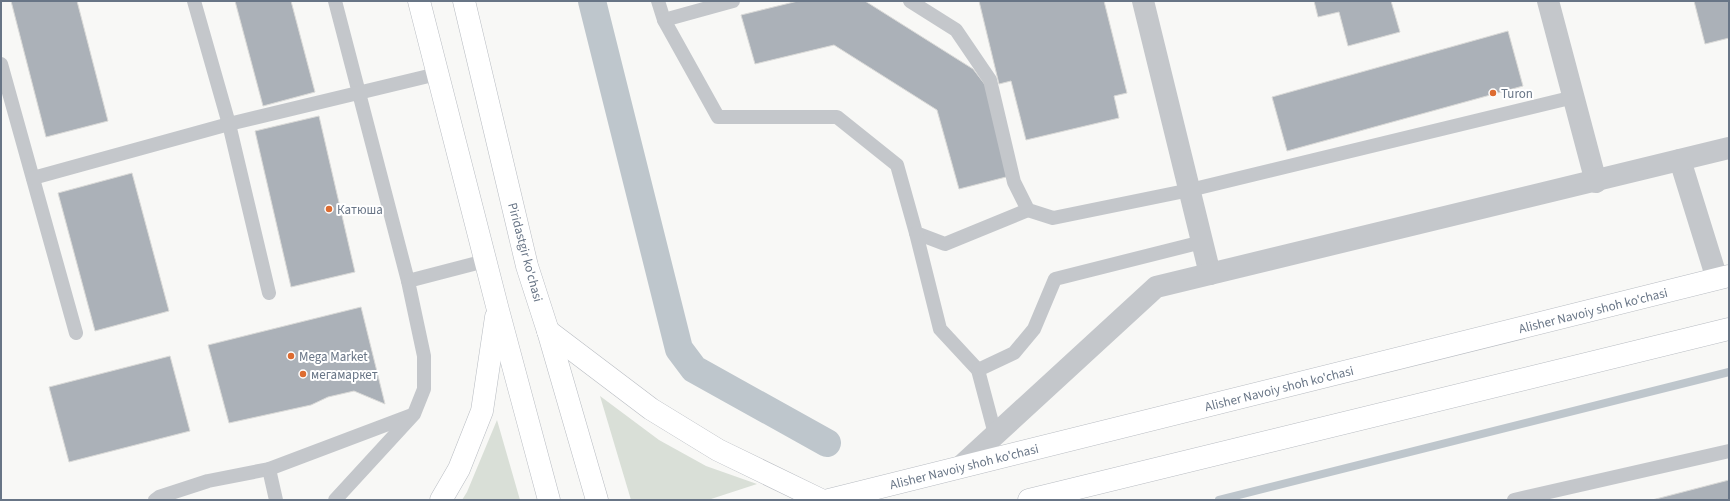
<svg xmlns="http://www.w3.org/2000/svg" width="1730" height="501" font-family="'Source Sans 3',sans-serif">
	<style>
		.green { fill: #d9dfd7 }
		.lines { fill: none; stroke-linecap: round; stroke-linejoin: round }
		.stream { stroke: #bec6cc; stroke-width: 8 }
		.canal { stroke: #bec6cc; stroke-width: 28 }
		.building { fill: #abb1b8; stroke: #dadad8 }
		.secondary-casing { stroke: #b8bcc2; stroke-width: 23 }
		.lane { stroke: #c4c7cb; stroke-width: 14 }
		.street { stroke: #c4c7cb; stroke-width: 22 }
		.secondary { stroke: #fff; stroke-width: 22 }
		.poi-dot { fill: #dd6c31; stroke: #fff; stroke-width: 1.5 }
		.labels { text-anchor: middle; stroke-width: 4; stroke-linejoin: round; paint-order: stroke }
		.poi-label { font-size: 13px; fill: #687586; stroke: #fff; text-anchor: start }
		.street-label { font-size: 13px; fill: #687586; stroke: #fff }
	</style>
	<rect width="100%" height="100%" fill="#f8f8f6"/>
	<g class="green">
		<path d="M600 396 659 440 706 466 757 484 708 500H631Z"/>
		<path d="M497 420 520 500H462L467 492Z"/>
	</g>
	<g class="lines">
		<path class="stream" d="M1219 500 1729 372"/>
		<path class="canal" d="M592 1 679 349 694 369 827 443"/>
	</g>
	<g class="building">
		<path d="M11 1H77L108 121 46 137Z"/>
		<path d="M235 1H291L315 92 263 106Z"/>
		<path d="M798 1H865L973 69 986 86 1010 176 959 189 937 110 834 45 755 64 741 15Z"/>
		<path d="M979 1H1104L1127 93 1114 96 1119 118 1026 140 1011 81 999 84Z"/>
		<path d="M1314 1H1391L1400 32 1348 46 1339 12 1318 17Z"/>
		<path d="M1694 1H1729V38L1705 44Z"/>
		<path d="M1508 31 1523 86 1287 151 1272 97Z"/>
		<path d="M319 116 355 272 291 287 255 131Z"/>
		<path d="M132 173 169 311 95 331 58 193Z"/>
		<path d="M361 307 385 404 354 391 328 397 311 405 229 423 208 345Z"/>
		<path d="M170 356 190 431 69 462 49 387Z"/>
		<path d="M1729 480V500H1652Z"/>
	</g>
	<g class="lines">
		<g class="secondary-casing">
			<g id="secondary">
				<path d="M419 1 498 310 549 500"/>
				<path d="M464 1 527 266 548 331 597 500"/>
				<path d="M548 331 651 409 718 450 821 500"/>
				<path d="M441 500 459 469 482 411 496 317"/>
				<path d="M829 500 1729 276"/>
				<path d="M1029 500 1729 329"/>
			</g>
		</g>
		<g class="lane">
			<path d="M194 1 229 124 269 293"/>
			<path d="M335 1 408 281"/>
			<path d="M658 1 664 20 718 117H837L897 165 916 233 945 244 1028 210"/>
			<path d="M910 1 956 30 990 80 1014 182 1028 210 1053 218 1190 190 1574 97"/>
			<path d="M664 20 733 1"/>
			<path d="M1 64 76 333"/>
			<path d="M33 178 229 124 437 74"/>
			<path d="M916 233 940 329 978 370 995 434"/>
			<path d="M978 370 1014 353 1034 329 1055 279 1202 242"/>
			<path d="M269 469 276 500"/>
			<path d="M155 500 159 497 208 481 269 469 412 415"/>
			<path d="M335 500 414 414 424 389V356L408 281 485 261"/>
			<path d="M1514 500 1729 451"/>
		</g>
		<g class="street">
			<path d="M1143 1 1210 274"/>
			<path d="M1548 1 1596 182"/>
			<path d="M1680 160 1717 279"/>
			<path d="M960 467 1156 287 1729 148"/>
		</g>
		<use href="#secondary" class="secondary"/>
	</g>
	<g class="poi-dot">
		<circle cx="1493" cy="93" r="4"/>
		<circle cx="329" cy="209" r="4"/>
		<circle cx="291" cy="356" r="4"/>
		<circle cx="303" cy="374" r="4"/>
	</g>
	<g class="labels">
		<g class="poi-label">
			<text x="1501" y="98">Turon</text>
			<text x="337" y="214">Катюша</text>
			<text x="299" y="361">Mega Market</text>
			<text x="311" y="379">мегамаркет</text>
		</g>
		<g class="street-label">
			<text transform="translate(526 252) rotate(75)" y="5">Piridastgir ko'chasi</text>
			<text transform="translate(1593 310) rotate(-14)" y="5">Alisher Navoiy shoh ko'chasi</text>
			<text transform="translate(1279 388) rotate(-14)" y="5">Alisher Navoiy shoh ko'chasi</text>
			<text transform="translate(964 466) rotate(-14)" y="5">Alisher Navoiy shoh ko'chasi</text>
		</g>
	</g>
	<rect width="1730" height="501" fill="none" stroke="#687586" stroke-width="4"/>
</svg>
